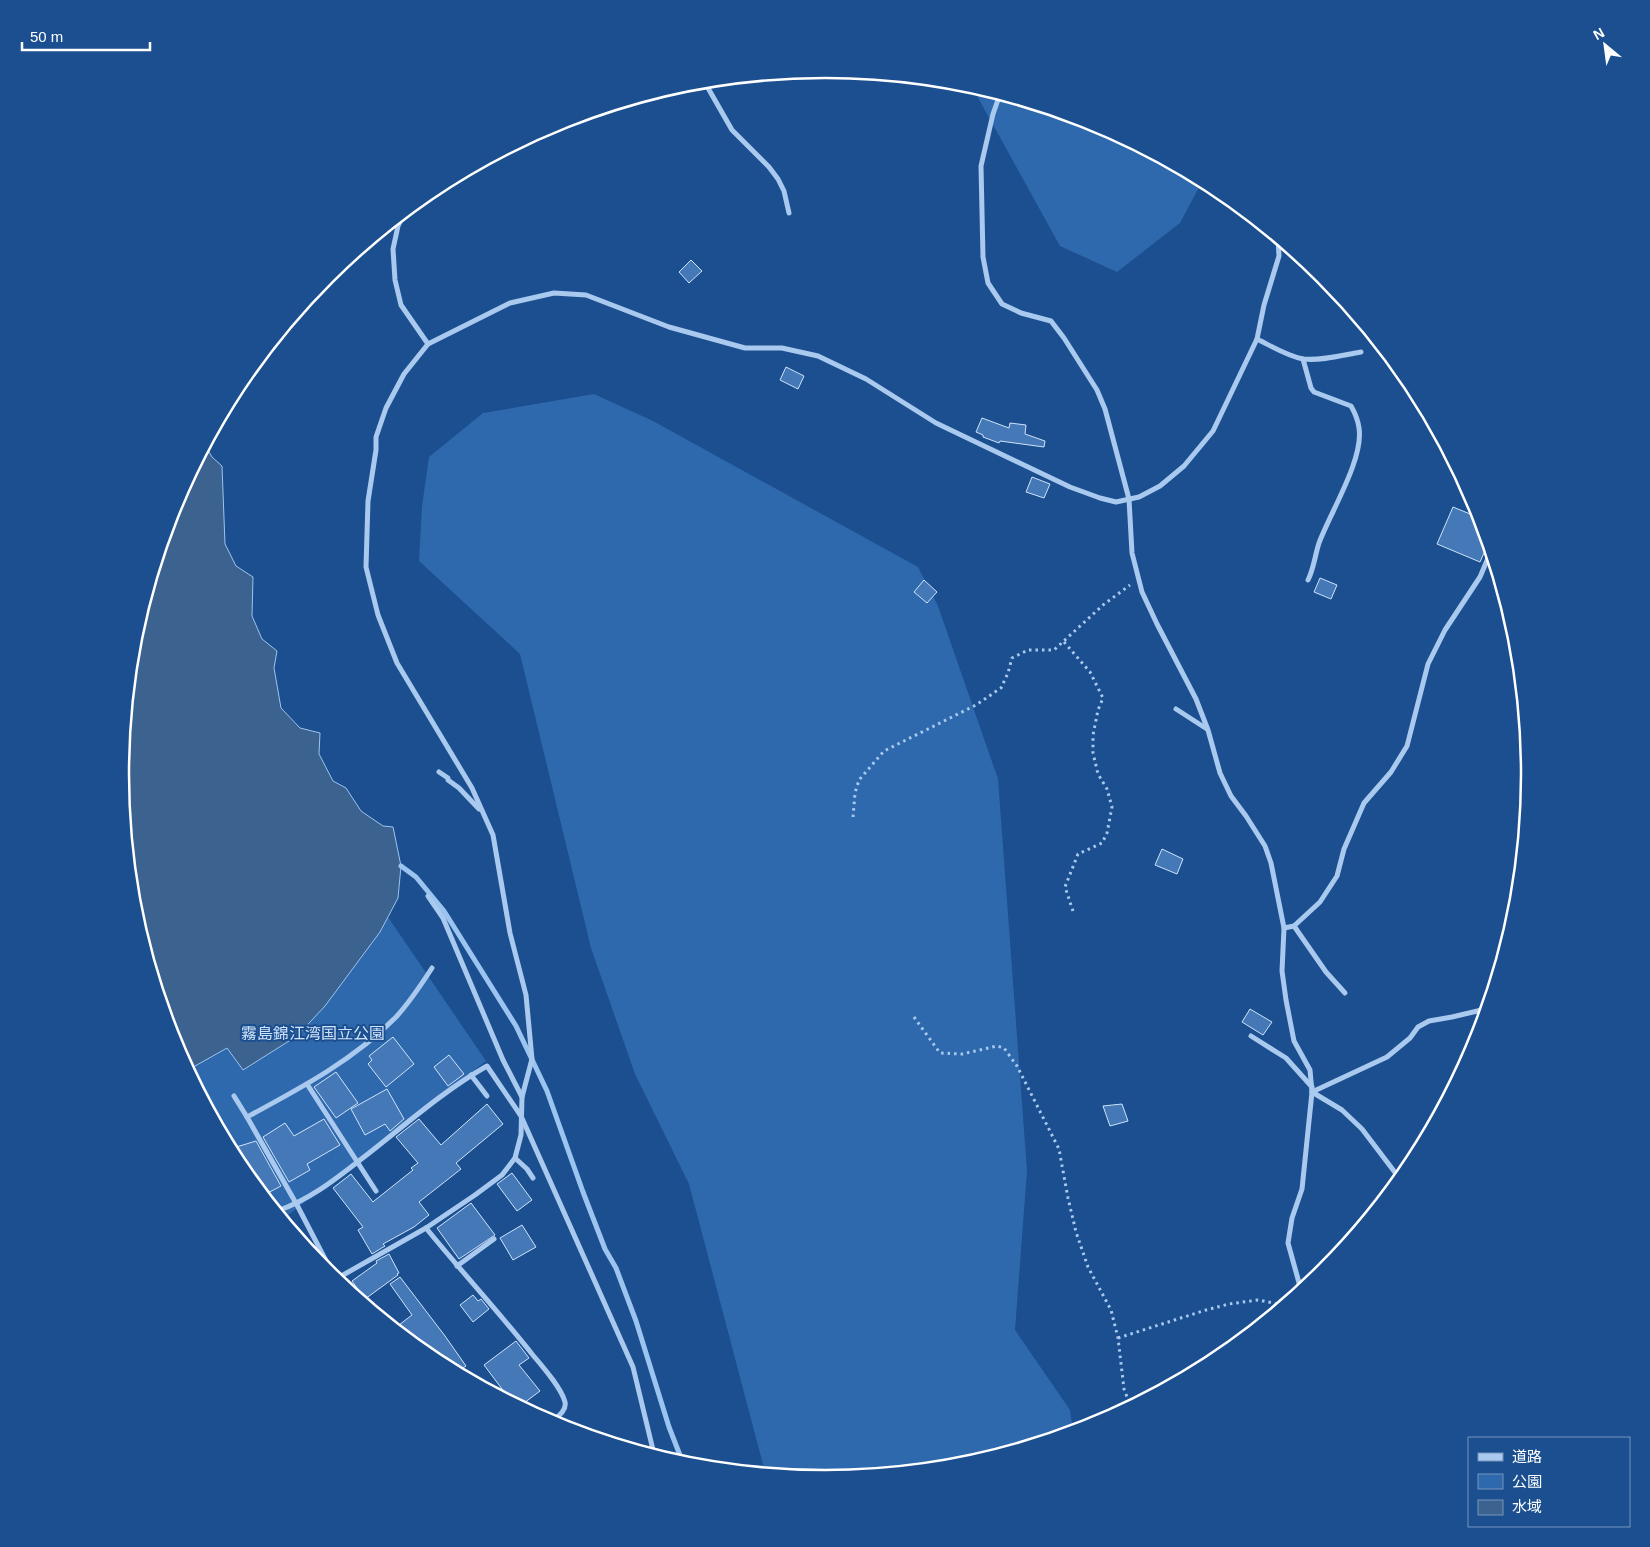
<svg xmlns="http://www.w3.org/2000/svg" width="1650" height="1547" font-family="Helvetica,'Noto Sans JP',sans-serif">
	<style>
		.green { fill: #2e69ad }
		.water { fill: #3c6290; stroke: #9cc4f0 }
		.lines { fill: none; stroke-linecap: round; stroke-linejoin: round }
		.stream { stroke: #9cc4f0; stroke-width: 5 }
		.building { fill: #4478b7; stroke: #cfe3fa }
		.path { stroke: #a9c9ee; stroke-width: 3; stroke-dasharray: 2.5 4; stroke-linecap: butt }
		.street { stroke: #a9c9ee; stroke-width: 5 }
		.labels { text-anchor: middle; stroke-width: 4; stroke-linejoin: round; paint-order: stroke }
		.park-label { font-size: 16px; fill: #cfe3fa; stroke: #1b4f8f }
		.rim { fill: none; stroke: #fff; stroke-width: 2.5 }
	</style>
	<rect width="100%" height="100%" fill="#1b4f8f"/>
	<g class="green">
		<path d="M971 85 1095 123 1203 180 1180 223 1117 272 1060 246Z"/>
		<path d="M594 394 653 421 918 567 938 606 998 779 1027 1171 1015 1330 1070 1410 1073 1431 962 1465 825 1478 765 1472 689 1184 635 1074 591 948 520 654 419 561 422 506 429 457 483 413Z"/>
		<path d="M206 444 230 685 486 1061 283 1219 239 1165 174 1043 134 911 120 773 134 636 174 504Z"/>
	</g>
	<path class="water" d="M205 445 212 457 222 466 225 544 236 566 253 577 252 616 262 639 277 651 274 668 281 708 300 728 320 733 319 754 333 781 346 788 361 811 383 826 393 827 401 866 398 898 380 932 325 1006 297 1036 243 1070 227 1048 188 1070 174 1043 134 911 120 773 134 636 174 504Z"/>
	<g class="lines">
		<path class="stream" d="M401 866 416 877 444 911 516 1026 547 1091 583 1192 605 1249 616 1268 636 1321 669 1427 683 1463"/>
	</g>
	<g class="building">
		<path d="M691 260 702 271 689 283 679 272Z"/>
		<path d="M786 367 804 376 798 389 780 380Z"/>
		<path d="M982 418 1009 428 1010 423 1026 425 1025 434 1045 441 1044 447 1000 441 999 443 983 437V435L976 432Z"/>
		<path d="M1032 477 1050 484 1044 498 1026 492Z"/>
		<path d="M1453 507 1480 518 1488 544 1480 562 1437 544Z"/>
		<path d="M1320 578 1337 585 1331 599 1314 592Z"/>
		<path d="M924 580 937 592 927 603 914 592Z"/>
		<path d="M1162 849 1183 859 1177 874 1155 865Z"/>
		<path d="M1250 1009 1272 1022 1263 1035 1242 1022Z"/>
		<path d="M393 1037 414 1064 386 1087 368 1064 372 1060 369 1056Z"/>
		<path d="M449 1055 464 1074 448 1086 434 1067Z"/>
		<path d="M336 1072 358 1103 336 1118 314 1087Z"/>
		<path d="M387 1089 404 1119 390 1131 385 1124 365 1135 351 1109Z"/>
		<path d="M487 1104 503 1124 456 1163 461 1169 419 1202 429 1215 414 1227 383 1244 385 1246 372 1254 358 1230 363 1227 333 1188 351 1174 373 1202 374 1201 413 1170 411 1168 418 1163 396 1137 419 1119 441 1145Z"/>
		<path d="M1122 1104 1128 1121 1110 1126 1103 1106Z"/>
		<path d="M324 1119 340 1145 307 1164 310 1170 289 1182 263 1137 285 1123 294 1136Z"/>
		<path d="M256 1141 281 1186 264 1195 239 1165 230 1149Z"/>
		<path d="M512 1173 532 1200 517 1211 497 1184Z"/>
		<path d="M471 1203 495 1235 459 1259 437 1228Z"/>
		<path d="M522 1225 536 1247 513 1260 500 1238Z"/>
		<path d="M389 1254 399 1273 397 1274 398 1275 365 1299 352 1281 377 1263 376 1261Z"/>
		<path d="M400 1277 445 1336 466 1366 457 1372 433 1359 395 1328 412 1315 390 1284Z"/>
		<path d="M473 1295 478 1301 481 1299 489 1309 473 1322 460 1305Z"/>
		<path d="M516 1341 529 1358 519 1365 540 1391 520 1406 511 1401 484 1365Z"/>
	</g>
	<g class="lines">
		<g class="path">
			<path d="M1064 642 1090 672 1103 698 1098 710 1093 735V753L1098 774 1107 789 1112 807 1107 833 1102 843 1078 854 1065 887 1073 911"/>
			<path d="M853 817 855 793 859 780 884 751 976 705 1001 688 1008 673 1012 658 1028 650H1054L1103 605 1130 585"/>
			<path d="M914 1017 940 1053 962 1054 997 1046 1004 1048 1017 1066 1059 1149 1068 1198 1076 1232 1088 1267 1111 1310 1118 1338 1124 1389 1130 1405"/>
			<path d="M1118 1338 1206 1310 1229 1304 1258 1300 1283 1305"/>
		</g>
		<g class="street">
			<path d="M704 81 732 130 769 167 778 179 784 191 789 213"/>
			<path d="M1000 94 993 114 981 166 983 257 988 283 1002 304 1021 313 1051 321 1064 338 1097 390 1105 409 1129 499 1132 553 1142 592 1157 624 1196 699 1208 730 1220 773 1231 796 1246 816 1265 846 1271 863 1284 928 1282 971 1286 1000 1294 1041 1310 1070 1312 1092 1302 1189 1292 1218 1288 1243 1301 1290"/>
			<path d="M406 210 398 226 393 249 395 280 401 305 428 344"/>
			<path d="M1257 339C1271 346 1287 356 1303 359 1322 361 1343 355 1361 352"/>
			<path d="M1303 359 1311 388 1314 392 1351 406C1355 413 1358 420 1359 428 1364 459 1330 513 1319 543 1315 555 1314 568 1308 580"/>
			<path d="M1176 709 1207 729"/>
			<path d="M439 772 448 778V780L459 788 479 809"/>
			<path d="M428 896 443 918 503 1060 522 1097"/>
			<path d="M1294 926 1326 972 1345 993"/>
			<path d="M1284 928 1294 926 1320 902 1337 876 1344 849 1364 803 1391 772 1407 746 1428 664 1445 630 1480 577 1491 551"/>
			<path d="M1251 1036 1286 1058 1312 1087"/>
			<path d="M471 1075 487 1096"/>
			<path d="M307 1084 376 1191"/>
			<path d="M1312 1092 1387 1057 1410 1038 1418 1027 1429 1021 1452 1017 1486 1009"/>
			<path d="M1312 1092 1342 1110 1362 1129 1400 1179"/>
			<path d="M234 1096 247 1117"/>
			<path d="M515 1158 527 1169 533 1178"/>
			<path d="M277 1211C310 1200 337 1178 364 1157 404 1126 443 1091 487 1066L521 1116 633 1367 654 1454"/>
			<path d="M426 1228C461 1271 498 1311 532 1354 542 1366 561 1387 565 1402 567 1411 557 1417 551 1422"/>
			<path d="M457 1266 494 1239"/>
			<path d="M335 1278 297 1205 247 1117C299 1089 354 1060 396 1017 410 1002 421 985 432 968"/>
			<path d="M336 1279 426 1228 475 1195 502 1175 515 1158 521 1135 522 1097 532 1059 526 995 510 933 493 835 472 788 397 663 378 615 366 567 368 501 376 450V437L386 408 404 374 428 344 510 303 554 293 586 295 669 327 745 348H782L818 356 866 379 936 423 1070 487 1100 498 1116 502 1139 497 1160 486 1184 466 1213 431 1257 339 1264 305 1279 256 1278 238"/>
		</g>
	</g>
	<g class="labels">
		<g class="park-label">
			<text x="313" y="1039">霧島錦江湾国立公園</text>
		</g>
	</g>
	<path d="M0 0H1650V1547H0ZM129 774a696 696 0 1 1 1392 0a696 696 0 1 1-1392 0Z" fill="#1b4f8f" fill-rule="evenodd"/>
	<path class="rim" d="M129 774a696 696 0 1 1 1392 0a696 696 0 1 1-1392 0Z"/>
	<rect x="1468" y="1437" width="162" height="90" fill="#1b4f8f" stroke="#7695bc"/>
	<rect x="1478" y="1453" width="25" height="8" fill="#a9c9ee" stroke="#7695bc"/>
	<text x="1512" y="1462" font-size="15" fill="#ffffff">道路</text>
	<rect x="1478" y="1474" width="25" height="15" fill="#2e69ad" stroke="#7695bc"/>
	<text x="1512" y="1487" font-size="15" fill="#ffffff">公園</text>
	<rect x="1478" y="1500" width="25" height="15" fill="#3c6290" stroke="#7695bc"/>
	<text x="1512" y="1512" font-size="15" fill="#ffffff">水域</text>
	<g transform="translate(1605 45) rotate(331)" stroke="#1b4f8f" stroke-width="4" paint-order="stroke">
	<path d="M0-4L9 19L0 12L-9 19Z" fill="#ffffff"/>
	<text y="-8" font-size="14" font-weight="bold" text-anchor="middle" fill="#ffffff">N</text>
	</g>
	<path d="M22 42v8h128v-8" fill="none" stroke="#ffffff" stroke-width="2.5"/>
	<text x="30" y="42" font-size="15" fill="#ffffff" stroke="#1b4f8f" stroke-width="4" paint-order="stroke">50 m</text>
</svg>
